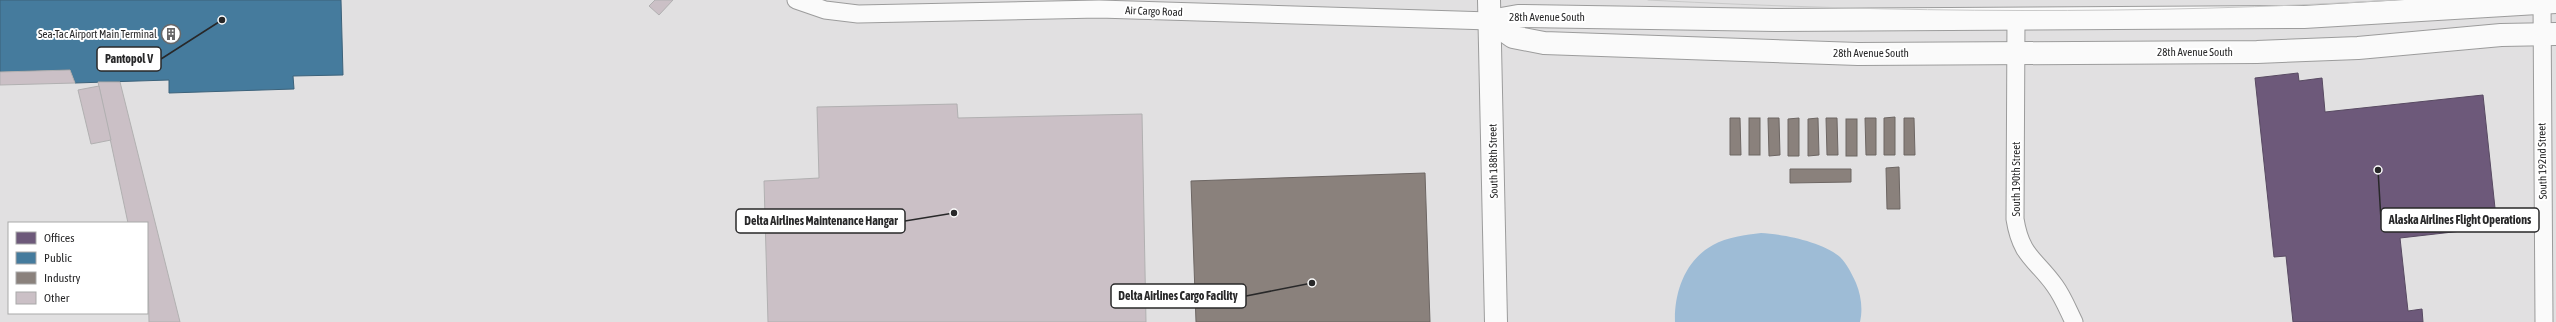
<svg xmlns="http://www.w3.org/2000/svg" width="2556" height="322" font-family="'Asap Condensed',sans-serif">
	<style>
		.water { fill: #9ebcd6 }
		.offices { fill: #6d597a; stroke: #584a62 }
		.public { fill: #457b9d; stroke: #3c627a }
		.industry { fill: #8a817c; stroke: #6d6663 }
		.building { fill: #cbc0c6; stroke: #b1b0b1 }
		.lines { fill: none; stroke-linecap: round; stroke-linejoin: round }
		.minor-casing { stroke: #9c9c9c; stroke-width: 19 }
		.major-casing { stroke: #9c9c9c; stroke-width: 24 }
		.minor { stroke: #fafafa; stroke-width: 17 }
		.major { stroke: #fafafa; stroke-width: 22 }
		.tram { stroke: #c9c9c9; stroke-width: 1 }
		.labels { text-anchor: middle; stroke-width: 4; stroke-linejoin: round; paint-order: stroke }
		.street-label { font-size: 11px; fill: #282829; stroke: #fff }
		.poi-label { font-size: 11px; fill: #282829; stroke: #fff; text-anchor: end }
		.leader { fill: none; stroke: #282829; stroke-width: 1.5 }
		.callout-dot { fill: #282829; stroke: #fff; stroke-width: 1.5 }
		.callout { fill: #fff; stroke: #282829; stroke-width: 1.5 }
		.callout-label { font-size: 12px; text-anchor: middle; font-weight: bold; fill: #282829 }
	</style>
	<rect width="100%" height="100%" fill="#e1e0e1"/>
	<path class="water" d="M1761 233C1783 234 1823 242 1840 257 1847 264 1852 274 1856 283 1861 295 1863 309 1860 322H1675C1674 293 1685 260 1713 245 1727 237 1746 235 1761 233Z"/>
	<path class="offices" d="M2298 73 2299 81 2322 78 2325 112 2483 95 2497 227 2400 238 2408 311 2422 309 2423 322H2293L2286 256 2274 257 2255 78Z"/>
	<path class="public" d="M0 0H341L343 75 293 76 294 89 169 93V80L75 83 70 70 0 72Z"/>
	<g class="industry">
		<path d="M1895 117V155H1884V118Z"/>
		<path d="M1730 118H1740L1741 155H1730Z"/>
		<rect x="1749" y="118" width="11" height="37"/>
		<path d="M1768 118H1779L1780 155 1769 156Z"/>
		<path d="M1799 118V156H1788V119Z"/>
		<path d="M1818 118 1819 155 1808 156V119Z"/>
		<path d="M1826 118H1837L1838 155H1827Z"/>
		<path d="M1865 118H1876V155H1866Z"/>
		<path d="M1904 118H1914L1915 155H1904Z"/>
		<rect x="1846" y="119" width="11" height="37"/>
		<path d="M1899 167 1900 209H1887L1886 168Z"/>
		<path d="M1790 169H1851V182L1790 183Z"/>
		<path d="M1425 173 1430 322H1196L1191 181Z"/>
	</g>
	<g class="building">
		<path d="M655 0H673L659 15 649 6Z"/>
		<path d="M70 70 75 83 0 85V72Z"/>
		<path d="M98 82H120L180 322H149L147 223H128Z"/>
		<path d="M99 86 111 140 91 144 78 90Z"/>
		<path d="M957 104 958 118 1142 114 1146 322H768L764 181 819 178 817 107Z"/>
	</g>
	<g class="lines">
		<g class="minor-casing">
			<g id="minor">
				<path d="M796 0 825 10 858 14 1099 9 1490 21"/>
				<path d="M2542 0 2544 322"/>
				<path d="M2016 18 2015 219C2021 257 2036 259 2055 286 2063 297 2068 310 2074 322"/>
			</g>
		</g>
		<g class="major-casing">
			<g id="major">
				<path d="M1489 0 1496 322"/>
				<path d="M1490 21 1513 37 1544 43 1858 54 2257 52 2358 48 2501 35 2556 34"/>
				<path d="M1490 21 1518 16 1776 20 2304 17 2556 2"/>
			</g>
		</g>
		<use href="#minor" class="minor"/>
		<use href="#major" class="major"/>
		<path class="tram" d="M1648 0C1896 13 2146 15 2394 0"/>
	</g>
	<defs>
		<g id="building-ring" transform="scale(1)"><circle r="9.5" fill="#fff" stroke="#696869" stroke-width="1.5"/><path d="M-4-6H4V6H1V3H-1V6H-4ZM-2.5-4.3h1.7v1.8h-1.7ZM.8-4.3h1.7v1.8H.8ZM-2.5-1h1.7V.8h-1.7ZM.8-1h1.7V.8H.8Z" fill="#696869"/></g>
	</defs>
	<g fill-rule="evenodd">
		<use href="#building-ring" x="171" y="34"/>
	</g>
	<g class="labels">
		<g class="street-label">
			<text transform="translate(1154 11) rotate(2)" y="4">Air Cargo Road</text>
			<text x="1547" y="21">28th Avenue South</text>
			<text x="2195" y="56">28th Avenue South</text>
			<text x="1871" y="57">28th Avenue South</text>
			<text transform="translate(1493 161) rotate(-91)" y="4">South 188th Street</text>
			<text transform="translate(2542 161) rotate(-91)" y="4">South 192nd Street</text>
			<text transform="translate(2016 179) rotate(-90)" y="4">South 190th Street</text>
		</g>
		<g class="poi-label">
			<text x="157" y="38">Sea-Tac Airport Main Terminal</text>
		</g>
	</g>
	<path class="leader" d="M222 20L161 59M2378 170L2381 220M954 213L905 221M1312 283L1246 296"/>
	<g class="callout-dot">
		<circle cx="222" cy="20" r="4"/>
		<circle cx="2378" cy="170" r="4"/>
		<circle cx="954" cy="213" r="4"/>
		<circle cx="1312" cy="283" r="4"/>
	</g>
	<g class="callout">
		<rect x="97" y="47" width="64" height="24" rx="4"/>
		<rect x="2381" y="208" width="158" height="24" rx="4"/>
		<rect x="736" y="209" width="169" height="24" rx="4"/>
		<rect x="1111" y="284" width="135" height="24" rx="4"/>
	</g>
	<g class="callout-label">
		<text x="129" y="63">Pantopol V</text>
		<text x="2460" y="224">Alaska Airlines Flight Operations</text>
		<text x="821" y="225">Delta Airlines Maintenance Hangar</text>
		<text x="1178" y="300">Delta Airlines Cargo Facility</text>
	</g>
	<rect x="8" y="222" width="140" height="92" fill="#ffffff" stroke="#a9a9a9"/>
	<rect x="16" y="232" width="20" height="12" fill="#6d597a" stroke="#a9a9a9"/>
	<text x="44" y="242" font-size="12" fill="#282829">Offices</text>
	<rect x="16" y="252" width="20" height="12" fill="#457b9d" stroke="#a9a9a9"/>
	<text x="44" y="262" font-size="12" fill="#282829">Public</text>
	<rect x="16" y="272" width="20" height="12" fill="#8a817c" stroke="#a9a9a9"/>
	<text x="44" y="282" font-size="12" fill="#282829">Industry</text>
	<rect x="16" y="292" width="20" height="12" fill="#cbc0c6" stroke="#a9a9a9"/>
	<text x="44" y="302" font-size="12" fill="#282829">Other</text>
</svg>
